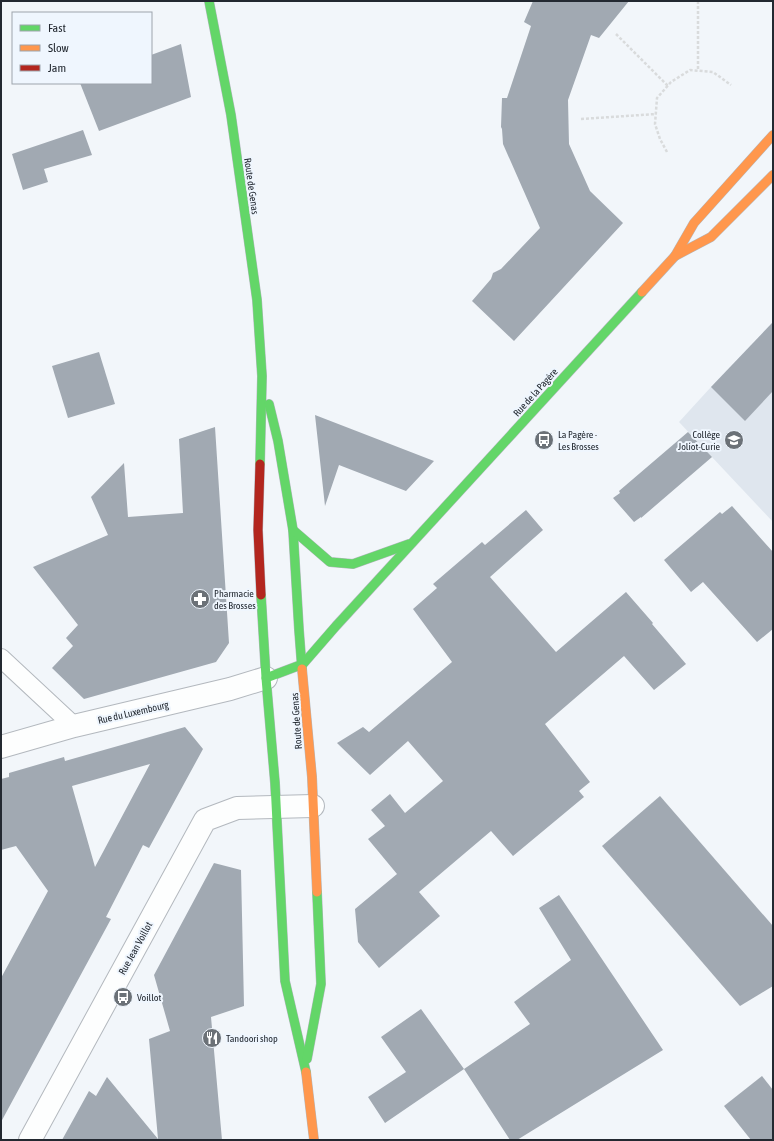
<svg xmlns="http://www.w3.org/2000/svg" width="774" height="1141" font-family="'Asap Condensed',sans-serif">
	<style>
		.built { fill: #dfe6ee }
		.building { fill: #a1a9b2; fill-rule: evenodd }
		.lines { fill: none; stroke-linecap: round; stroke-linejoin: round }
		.lane-casing { stroke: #b3b8be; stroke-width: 20 }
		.street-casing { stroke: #b3b8be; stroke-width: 24 }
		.fast-casing { stroke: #b3b8be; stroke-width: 10 }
		.slow-casing { stroke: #b3b8be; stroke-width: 10 }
		.jam-casing { stroke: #b3b8be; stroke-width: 10 }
		.path { stroke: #d9dbdc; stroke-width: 2.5; stroke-dasharray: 3 2; stroke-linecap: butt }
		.lane { stroke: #fdfefe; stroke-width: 18 }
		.street { stroke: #fdfefe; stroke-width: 22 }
		.fast { stroke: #63d668; stroke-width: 9 }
		.slow { stroke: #ff974d; stroke-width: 9 }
		.jam { stroke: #b3261e; stroke-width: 9 }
		.labels { text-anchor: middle; stroke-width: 4; stroke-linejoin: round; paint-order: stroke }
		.street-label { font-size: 10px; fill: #232931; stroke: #eff6fe }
		.poi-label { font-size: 10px; fill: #232931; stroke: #eff6fe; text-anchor: start }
	</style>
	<rect width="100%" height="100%" fill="#f2f6fa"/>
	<path class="built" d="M773 322V522L679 422 711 387Z"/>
	<g class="building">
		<path d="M533 1H629L599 38 591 35 568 100 569 144 590 191 623 223 514 341 472 301 491 279 493 273 501 269 540 228 503 144 502 129 501 127 502 98H507L531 26 524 22Z"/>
		<path d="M181 44 191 97 99 131 80 83H151V55Z"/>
		<path d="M83 130 92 155 44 169 48 182 23 190 12 154Z"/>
		<path d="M773 322V391L745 421 711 387Z"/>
		<path d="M99 352 115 404 68 418 52 366Z"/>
		<path d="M315 415 434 461 406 491 339 465 325 506Z"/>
		<path d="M215 427 229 643 216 662 84 699 52 668 73 646 66 638 78 625 33 567 108 535 91 497 124 463 128 517 183 513 179 439Z"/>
		<path d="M688 432 712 457 641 518V517L634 522 613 498 620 493 619 491Z"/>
		<path d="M732 506 773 552V629L757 642 703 582 691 592 664 560 720 512 722 514Z"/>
		<path d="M526 510 543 530 490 577 556 652 626 592 653 623 652 624 686 664 654 690 624 656 545 724 590 782 579 791 584 797 513 856 491 831 419 892 440 916 379 968 358 942 355 909 397 874 368 839 385 826 371 810 390 794 405 813 443 781 408 741 370 775 337 743 363 727 369 732 452 662 413 609 437 588 433 584 482 542 485 545Z"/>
		<path d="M185 727 203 749 149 848 143 845 106 917 111 919 1 1122V978L48 891 16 846 1 850V779L9 777V773L64 757 65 761ZM150 764 95 867 72 786Z"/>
		<path d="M660 796 773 926V986L740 1006 602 846Z"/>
		<path d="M214 863 241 870 244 1006 211 1017 222 1140H62L89 1091 96 1096 107 1077 158 1139 149 1039 170 1031 154 975Z"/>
		<path d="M559 895 663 1050 517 1140H510L464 1069 530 1024 514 1002 571 960 539 908Z"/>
		<path d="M421 1009 464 1069 385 1123 368 1097 406 1072 381 1037Z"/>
		<path d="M762 1076 773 1090V1140H751L724 1106Z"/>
	</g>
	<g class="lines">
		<g class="lane-casing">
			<path id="lane" d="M1 658 74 726"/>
		</g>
		<g class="street-casing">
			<g id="street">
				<path d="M1 747 74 726 230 689 266 678"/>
				<path d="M30 1140 205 820 237 808 313 806"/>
			</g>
		</g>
		<g class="fast-casing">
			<g id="fast">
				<path d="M209 1 231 115 257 300 262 376 260 464"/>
				<path d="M269 404 278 441 293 530 299 630 302 669"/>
				<path d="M293 530 330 562 353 564 409 544"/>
				<path d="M261 595 266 678 275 783 285 981 306 1072"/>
				<path d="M266 678 303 664 336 626 642 292"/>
				<path d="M307 1059 321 984 317 892"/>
			</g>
		</g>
		<g class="slow-casing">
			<g id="slow">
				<path d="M675 256 711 237 773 175"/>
				<path d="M642 292 675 256 694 223 773 135"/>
				<path d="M302 669 312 777 317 892"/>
				<path d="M306 1072 314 1140"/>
			</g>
		</g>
		<g class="jam-casing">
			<path id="jam" d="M260 464 258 530 261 595"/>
		</g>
		<g class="path">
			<path d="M698 1V71"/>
			<path d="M616 34 668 86"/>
			<path d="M581 119 656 114"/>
			<path d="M667 152 660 139 655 124 657 98 671 82 690 70 713 72 731 85"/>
		</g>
		<use href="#lane" class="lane"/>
		<use href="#street" class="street"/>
		<use href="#fast" class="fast"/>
		<use href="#slow" class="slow"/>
		<use href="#jam" class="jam"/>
	</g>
	<defs>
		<g id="bus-disc" transform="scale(1)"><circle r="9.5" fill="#6b7177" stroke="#eff6fe"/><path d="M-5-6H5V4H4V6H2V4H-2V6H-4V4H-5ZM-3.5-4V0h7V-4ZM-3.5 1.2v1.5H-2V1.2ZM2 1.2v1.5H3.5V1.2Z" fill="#fff"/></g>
		<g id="school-disc" transform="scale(1)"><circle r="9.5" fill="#6b7177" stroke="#eff6fe"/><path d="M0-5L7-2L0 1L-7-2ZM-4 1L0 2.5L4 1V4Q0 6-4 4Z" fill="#fff"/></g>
		<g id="pharmacy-disc" transform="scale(1)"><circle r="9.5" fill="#6b7177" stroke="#eff6fe"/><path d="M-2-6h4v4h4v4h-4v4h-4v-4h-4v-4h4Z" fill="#fff"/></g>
		<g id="restaurant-disc" transform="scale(1)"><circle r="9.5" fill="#6b7177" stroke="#eff6fe"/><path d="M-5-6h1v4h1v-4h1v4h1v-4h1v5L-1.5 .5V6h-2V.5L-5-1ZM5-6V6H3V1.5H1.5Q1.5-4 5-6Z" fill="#fff"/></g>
	</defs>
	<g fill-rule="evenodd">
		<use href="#bus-disc" x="544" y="440"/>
		<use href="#school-disc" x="734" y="440"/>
		<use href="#pharmacy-disc" x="200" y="599"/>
		<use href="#bus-disc" x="123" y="997"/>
		<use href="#restaurant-disc" x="212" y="1038"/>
	</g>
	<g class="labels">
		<g class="street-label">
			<text transform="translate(252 186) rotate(82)" y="4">Route de Genas</text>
			<text transform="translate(535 392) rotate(-48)" y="4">Rue de la Pagère</text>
			<text transform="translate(133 712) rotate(-13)" y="4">Rue du Luxembourg</text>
			<text transform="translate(296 721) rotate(-94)" y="4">Route de Genas</text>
			<text transform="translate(135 948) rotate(-61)" y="4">Rue Jean Voillot</text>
		</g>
		<g class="poi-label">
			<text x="558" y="438">La Pagère -<tspan x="558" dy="12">Les Brosses</tspan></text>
			<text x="720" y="438" text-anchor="end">Collège<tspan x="720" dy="12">Joliot-Curie</tspan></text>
			<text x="214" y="597">Pharmacie<tspan x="214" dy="12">des Brosses</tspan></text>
			<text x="137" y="1001">Voillot</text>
			<text x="226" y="1042">Tandoori shop</text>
		</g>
	</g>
	<rect width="774" height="1141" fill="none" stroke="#232931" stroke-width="4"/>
	<rect x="12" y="12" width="140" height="72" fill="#eff6fe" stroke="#9da4ac"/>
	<rect x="20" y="25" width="20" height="6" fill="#63d668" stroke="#9da4ac"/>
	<text x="48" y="32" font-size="12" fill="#232931">Fast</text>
	<rect x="20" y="45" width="20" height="6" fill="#ff974d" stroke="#9da4ac"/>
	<text x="48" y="52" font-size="12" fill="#232931">Slow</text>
	<rect x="20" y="65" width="20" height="6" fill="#b3261e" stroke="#9da4ac"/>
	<text x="48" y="72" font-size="12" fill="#232931">Jam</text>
</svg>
